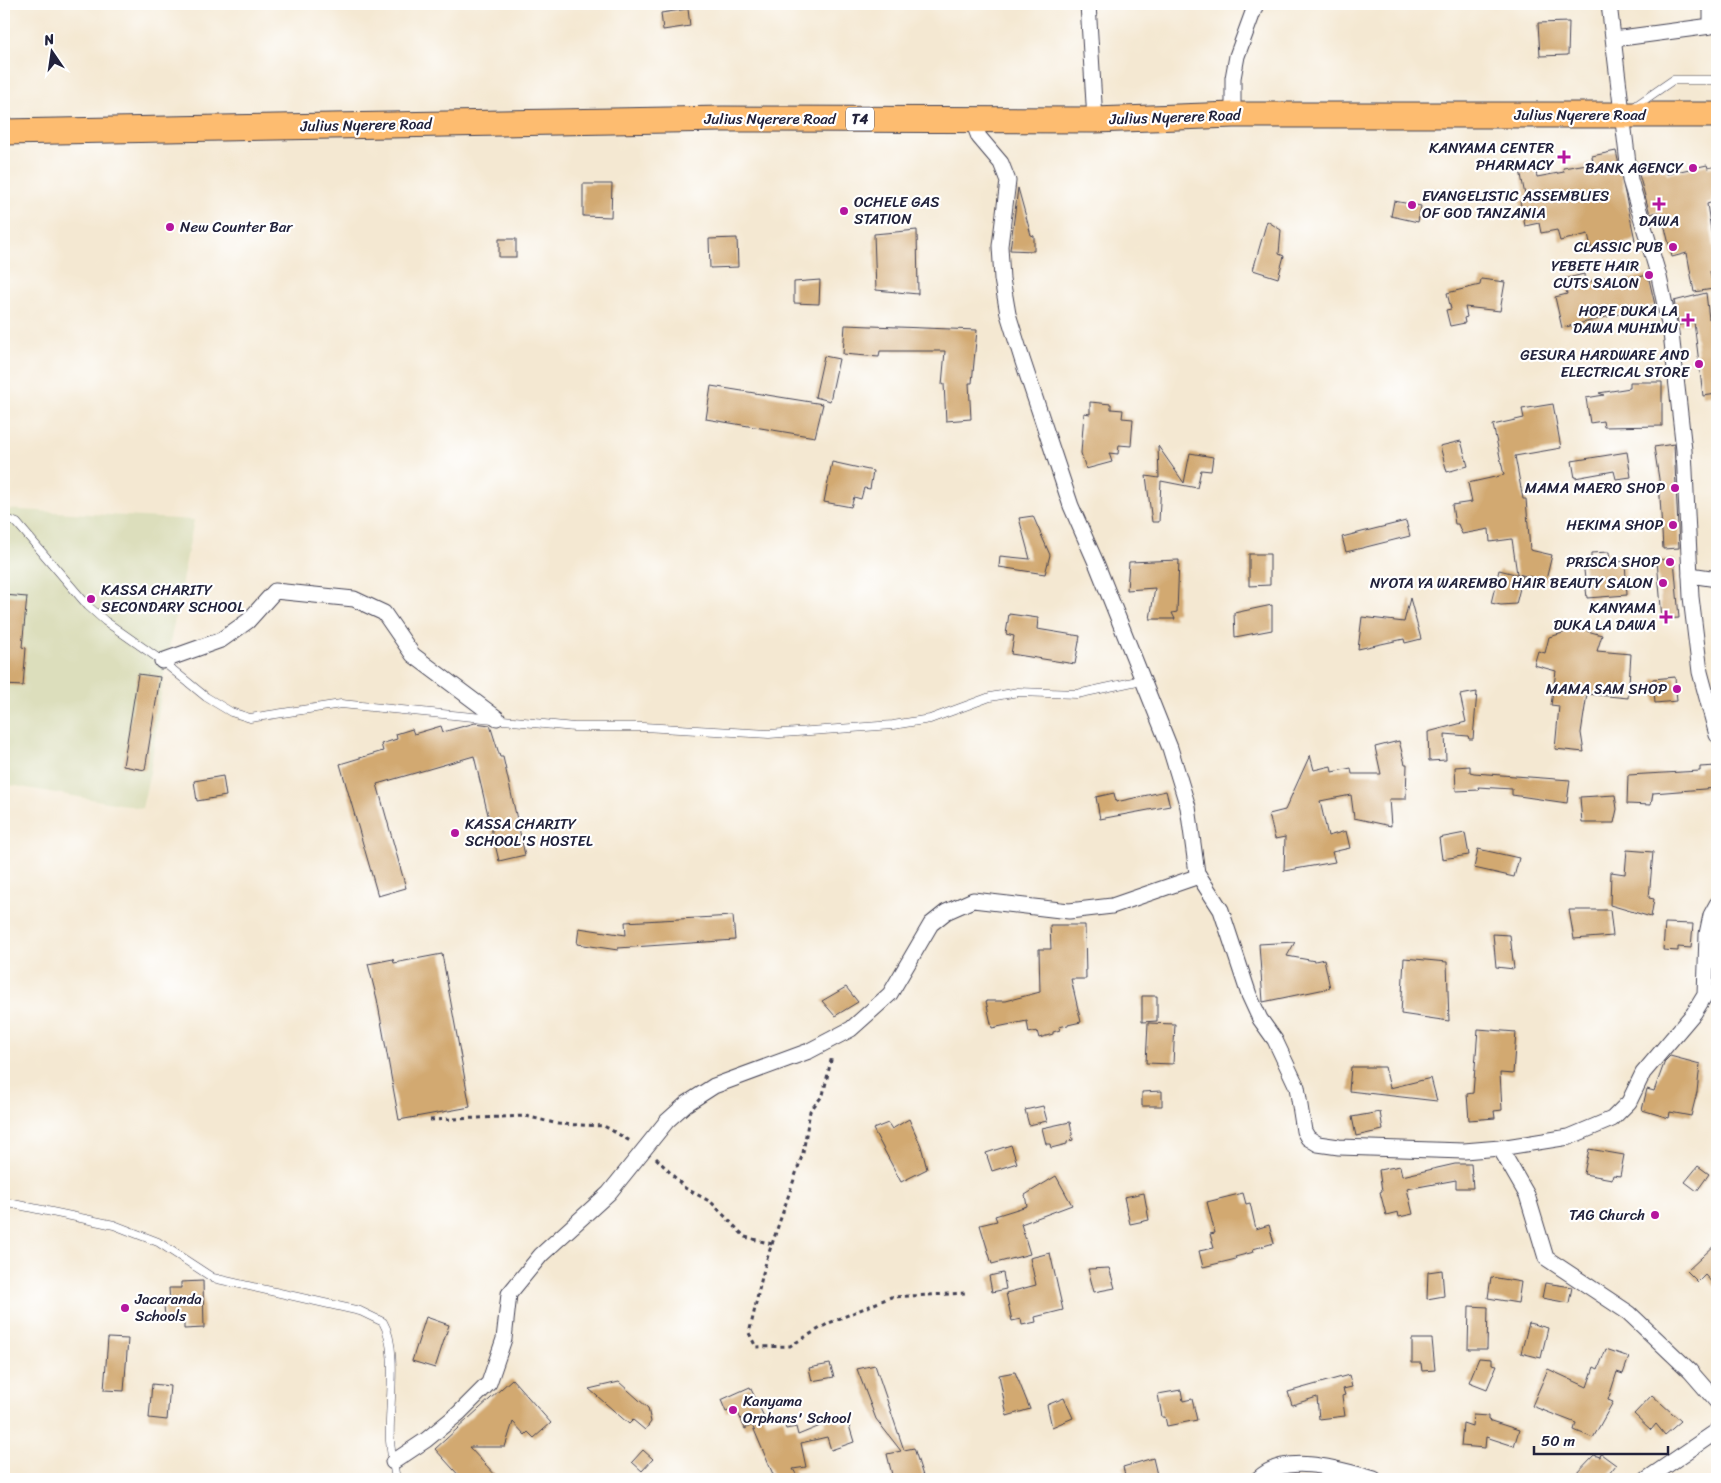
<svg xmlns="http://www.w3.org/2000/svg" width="1721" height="1483" font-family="Sriracha,sans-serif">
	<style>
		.built { fill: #dcdebc }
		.building { fill: #d2a971 }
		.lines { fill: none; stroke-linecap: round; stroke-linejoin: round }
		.service-casing { stroke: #424052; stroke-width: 9 }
		.minor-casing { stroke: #424052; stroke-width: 17 }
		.trunk-casing { stroke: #424052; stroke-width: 27 }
		.path { stroke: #424052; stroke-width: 3; stroke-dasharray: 4 4; stroke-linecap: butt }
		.service { stroke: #fff; stroke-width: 8 }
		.minor { stroke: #fff; stroke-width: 15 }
		.trunk { stroke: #fdbc70; stroke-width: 25 }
		.poi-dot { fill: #b5179e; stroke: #fff; stroke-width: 2 }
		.labels { text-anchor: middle; stroke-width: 4.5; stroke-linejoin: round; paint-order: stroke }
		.shield { fill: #fff; stroke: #646476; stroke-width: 1 }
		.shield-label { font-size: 14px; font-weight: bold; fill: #22223b }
		.street-label { font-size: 15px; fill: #22223b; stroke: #fff }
		.poi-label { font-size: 15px; fill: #22223b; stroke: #fff; text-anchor: end }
	</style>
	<rect width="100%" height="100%" fill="#fff"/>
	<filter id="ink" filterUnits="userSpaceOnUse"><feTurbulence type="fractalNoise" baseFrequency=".02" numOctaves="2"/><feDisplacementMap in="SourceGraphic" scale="10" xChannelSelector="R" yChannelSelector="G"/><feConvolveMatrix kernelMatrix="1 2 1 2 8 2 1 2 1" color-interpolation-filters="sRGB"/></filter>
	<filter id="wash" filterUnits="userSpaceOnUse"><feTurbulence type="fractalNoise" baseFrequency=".0096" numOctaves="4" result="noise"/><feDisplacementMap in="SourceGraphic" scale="20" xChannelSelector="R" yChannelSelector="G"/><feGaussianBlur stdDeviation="1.12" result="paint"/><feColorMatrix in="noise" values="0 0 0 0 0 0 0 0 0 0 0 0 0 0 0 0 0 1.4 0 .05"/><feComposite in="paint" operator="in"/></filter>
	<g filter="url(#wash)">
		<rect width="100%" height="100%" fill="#f4e8d2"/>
		<path class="built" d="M4 509 194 520 163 679 150 772 142 808 4 784Z"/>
		<g id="blocks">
			<g class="building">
				<path d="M688 9 690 26 663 30 661 13Z"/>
				<path d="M1569 22 1568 55 1540 56 1538 23Z"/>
				<path d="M1616 151 1635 240 1592 251 1588 234 1560 241 1557 230 1541 233 1539 223 1525 226 1520 201 1526 200 1520 170 1535 167 1537 177 1564 172 1563 168 1593 163 1592 156Z"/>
				<path d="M1707 165 1708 168 1717 166V196L1712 198 1713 202 1707 204 1717 269 1710 271 1713 289 1694 292 1687 253 1672 257 1662 215H1659L1658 212 1650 214 1638 171 1659 166 1661 171 1666 170 1667 174Z"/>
				<path d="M583 184H612L611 217 583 216Z"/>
				<path d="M1018 188 1031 235 1034 236V251L1010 250Z"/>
				<path d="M1394 201 1421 206 1418 222 1391 216Z"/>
				<path d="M1267 221 1281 230 1279 254 1284 256 1278 278 1253 270Z"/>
				<path d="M917 230 918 294 876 290 874 234Z"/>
				<path d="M737 238 738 267 710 268 709 239Z"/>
				<rect x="499" y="239" width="17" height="18"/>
				<path d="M1584 274 1585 283 1605 277 1607 284 1648 275 1655 305 1562 328 1555 297 1567 294 1564 279Z"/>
				<path d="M1481 279 1505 282 1500 311 1465 307 1467 317 1464 318 1465 323 1450 326 1446 310 1451 309 1447 293 1480 285Z"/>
				<path d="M820 280 819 304 794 303V282Z"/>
				<path d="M1706 293 1709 319 1717 317V394L1703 396 1694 322 1679 325 1674 301Z"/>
				<path d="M845 325 977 330 972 383H969L971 419 946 421 944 384 942 385 945 351H880L879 357 843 354Z"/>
				<path d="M824 356 839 359 830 401 815 397Z"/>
				<path d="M1630 382H1662V426L1604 427 1603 421 1590 423 1586 398 1604 395 1599 393 1630 388Z"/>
				<path d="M711 386 823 404 815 437 706 419Z"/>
				<path d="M1090 402 1111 404V409L1123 410 1122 418 1133 419 1131 446 1119 445 1118 454 1109 453 1112 462 1086 469 1081 453 1084 413 1090 414Z"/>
				<path d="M1553 404 1561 448 1515 456 1523 499H1526L1530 550 1552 555 1546 580 1517 574 1512 539 1490 542 1489 529 1462 534 1458 524H1455L1452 505 1472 502 1468 483 1504 475 1493 425 1524 418 1522 409Z"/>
				<path d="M1461 441 1468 466 1447 472 1440 446Z"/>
				<path d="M1674 444 1679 548 1663 549 1659 479 1654 447Z"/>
				<path d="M1158 446 1184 483 1190 453 1213 457 1211 471 1201 470 1197 488 1161 481 1159 522H1152L1146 476 1159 478Z"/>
				<path d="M1627 452 1631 477 1616 479 1614 471 1575 478 1572 461Z"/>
				<path d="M832 462 873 471 870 489 864 488 861 499 854 497 851 507 824 502Z"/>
				<path d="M1033 516 1050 555 1045 574 999 567 1000 556 1030 559 1019 518Z"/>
				<path d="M1406 521 1410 536 1346 552 1342 537Z"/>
				<path d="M1609 552 1610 563 1625 561 1627 595 1587 598 1583 561H1591V553Z"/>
				<path d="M1249 554H1270V585L1249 586Z"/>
				<path d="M1674 559 1679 618 1662 619 1657 560Z"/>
				<path d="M1179 560 1177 612 1172 613 1175 619H1150L1155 588 1127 590 1129 562Z"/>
				<path d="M1499 570 1523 576 1516 604 1501 605 1491 603Z"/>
				<path d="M4 595 27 597 22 647 26 648 23 686 4 685Z"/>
				<path d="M1410 598 1421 639 1405 643 1404 639 1358 649 1362 617 1404 622Z"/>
				<path d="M1272 605V630L1235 637 1234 613Z"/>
				<path d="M1009 614 1038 618 1037 629 1080 636 1075 664 1011 654 1014 636 1006 634Z"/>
				<path d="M1588 626 1587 631 1602 635 1597 651 1631 654 1628 698 1587 694 1581 733 1584 752 1555 749 1559 706 1551 705 1556 671 1534 665 1538 651 1545 653 1549 637Z"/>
				<path d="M138 674 160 677 145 770 123 766Z"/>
				<path d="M1675 677 1677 701 1655 703 1653 679Z"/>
				<path d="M1477 692 1473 739H1469L1468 736 1445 734 1446 760 1429 761 1428 732 1466 722 1460 695Z"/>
				<path d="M475 723 490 725 500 757H503L525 855 499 861 474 756 377 784 406 888 378 896 340 764 383 751 381 744 397 739 396 734 412 729 414 734 441 726 443 732Z"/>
				<path d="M1399 741 1405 764H1407L1406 799H1389L1391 826 1354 818 1351 795 1320 801 1328 836 1346 831 1350 848 1332 852 1335 862 1284 871 1285 837 1275 839 1269 814 1285 810 1310 755 1314 770 1331 766 1332 772 1351 768 1352 774H1381L1375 747Z"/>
				<path d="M1470 766V772L1474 773 1570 780 1567 803 1512 795V789L1478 787 1479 790 1456 791 1455 767Z"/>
				<path d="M1717 766V788L1653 793 1651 805 1627 804 1628 775 1700 771V767Z"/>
				<path d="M223 776 226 796 197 801 194 781Z"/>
				<path d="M1166 791 1170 806 1100 819 1096 797 1114 793 1116 802Z"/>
				<path d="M1615 795 1617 809 1614 823H1582L1580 797Z"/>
				<path d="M1465 833 1469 855 1442 859 1439 838Z"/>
				<path d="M1478 849 1519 858 1514 877 1474 868Z"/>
				<path d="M1627 850 1653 852 1649 898 1654 899 1651 917 1610 905 1611 872 1625 874Z"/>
				<path d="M1569 910H1610L1613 936 1574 939Z"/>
				<path d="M733 916 735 940 618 948V950L577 944 579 928 626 935 625 922Z"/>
				<path d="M1665 923 1693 924 1691 948 1678 947V951L1663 950Z"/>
				<path d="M1050 925H1085L1086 979H1071L1081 1022 1059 1027 1060 1030 1053 1032V1034L1039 1038 1037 1031 1029 1033 1027 1021 992 1028 986 1001H1006L1040 992 1039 949H1051Z"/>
				<path d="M1493 934 1510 935 1514 969 1496 967Z"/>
				<path d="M1295 942 1287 956 1315 961 1324 959 1330 988 1263 1002 1259 944Z"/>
				<path d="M442 954 470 1107 399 1120 377 999 368 964 393 959 394 963Z"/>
				<path d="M1404 958 1447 962 1449 1021 1401 1014Z"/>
				<path d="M846 987 858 1002 835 1016 822 1001Z"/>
				<path d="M1142 996H1157V1021L1142 1022Z"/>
				<path d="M1148 1023 1175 1024 1173 1064 1146 1063Z"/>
				<path d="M1478 1029 1516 1032 1513 1074 1500 1073 1502 1110 1494 1111 1495 1118 1469 1120 1467 1094 1473 1093Z"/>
				<path d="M1670 1056 1700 1064 1697 1092 1691 1116 1670 1112 1669 1118 1642 1110 1647 1089 1654 1091 1665 1061Z"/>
				<path d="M1351 1067H1385L1390 1088 1431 1078 1437 1101 1349 1091Z"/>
				<path d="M1162 1091V1106H1142V1092Z"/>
				<path d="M1043 1106 1047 1121 1029 1125 1025 1110Z"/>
				<path d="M1380 1112 1383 1130 1356 1136 1352 1117Z"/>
				<path d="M909 1119 921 1146 927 1169 901 1182 873 1129 888 1123 892 1129Z"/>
				<path d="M1070 1122 1073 1140 1067 1142V1144L1051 1148 1050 1144H1046L1042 1128Z"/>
				<path d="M1011 1145 1017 1163 992 1171 986 1153Z"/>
				<path d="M1589 1149 1624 1155 1620 1176 1613 1175 1612 1179 1584 1174Z"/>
				<path d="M1455 1164H1471L1473 1188H1456V1180L1407 1189 1413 1214 1399 1217 1398 1212 1386 1215 1380 1192 1382 1191 1379 1170 1400 1166 1402 1176Z"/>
				<path d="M1698 1166 1709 1174 1697 1191 1685 1182Z"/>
				<path d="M1056 1176 1072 1205 1021 1224 1030 1254 992 1264 980 1225 997 1221 995 1216 1027 1206 1025 1195Z"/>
				<path d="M1144 1193 1149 1220 1130 1224 1124 1197Z"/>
				<path d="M1243 1193 1246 1204 1250 1203 1256 1229 1269 1225 1274 1243 1253 1249 1254 1252 1235 1257 1236 1259 1203 1267 1199 1251 1214 1248 1210 1234 1215 1233 1207 1202Z"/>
				<path d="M1717 1243V1288L1705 1275 1698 1282 1687 1271Z"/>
				<path d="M1050 1253 1063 1310 1035 1317 1036 1322 1022 1325 1021 1319 1012 1321 1006 1293 1036 1285 1030 1258Z"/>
				<path d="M1109 1268 1115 1288 1094 1292 1088 1269Z"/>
				<path d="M1442 1270 1444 1296 1427 1299 1428 1272Z"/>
				<path d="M1003 1273 1006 1289 992 1292 989 1276Z"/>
				<path d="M1491 1277 1521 1282 1518 1303 1488 1298Z"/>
				<path d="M203 1281 204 1328 184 1329V1321L165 1320 164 1303 170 1304 169 1288H181V1282Z"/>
				<path d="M1545 1283 1572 1287 1569 1303 1542 1298Z"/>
				<path d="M1469 1306 1488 1307 1487 1349H1468Z"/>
				<path d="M426 1317 449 1325 435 1368 412 1361Z"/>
				<path d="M1529 1323 1548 1328 1541 1358 1521 1353Z"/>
				<path d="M108 1338 128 1339 124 1391 104 1390Z"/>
				<path d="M1412 1339H1432L1435 1370 1422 1371 1421 1363H1412Z"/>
				<path d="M1606 1349 1629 1357 1623 1374 1617 1372 1608 1400 1613 1402 1593 1438 1574 1430 1576 1423 1532 1406 1548 1369 1587 1387 1594 1367 1598 1369Z"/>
				<path d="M1479 1358 1492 1359V1364L1497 1365 1487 1389 1469 1382Z"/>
				<path d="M830 1364 834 1377 812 1381 809 1368Z"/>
				<path d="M875 1365 904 1450 914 1448 924 1479H893L887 1454 901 1451 876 1419 857 1369Z"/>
				<path d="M1015 1372 1030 1409 1007 1416 999 1375Z"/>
				<path d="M1349 1375 1352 1387 1343 1389 1345 1395 1342 1396 1345 1416 1319 1419 1317 1397 1292 1405 1288 1392Z"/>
				<path d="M512 1379 551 1423 534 1438 528 1432 525 1435 513 1422 505 1447H469L499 1479H462L435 1449Z"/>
				<path d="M619 1382 648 1408 651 1422 645 1430 633 1420 629 1424 589 1389Z"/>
				<path d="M152 1384 170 1386 167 1420 149 1418Z"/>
				<path d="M750 1387 767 1423 783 1418 786 1429 796 1427 798 1435 825 1424 824 1420 838 1416 840 1424 848 1422 854 1442 831 1450 827 1437 801 1443 806 1467 793 1469 799 1479H775L752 1425 745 1429 736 1408 726 1412 721 1400Z"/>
				<path d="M1181 1390 1183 1401 1192 1399 1197 1420 1167 1426 1165 1417H1162L1158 1394Z"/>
				<path d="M1652 1395 1681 1421 1665 1435 1656 1424 1651 1430 1634 1414Z"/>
				<path d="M1064 1398 1073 1418 1052 1427 1047 1405Z"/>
				<path d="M1473 1415 1488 1416V1420L1519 1430 1514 1446 1486 1437 1485 1448 1461 1446 1463 1423 1472 1426Z"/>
				<path d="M643 1450 653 1459 642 1471 632 1462Z"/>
				<path d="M1601 1454 1616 1465 1605 1479H1571L1594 1455 1600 1457Z"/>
				<path d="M1153 1458 1157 1475 1141 1479H1126L1123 1467Z"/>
			</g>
		</g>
	</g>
	<g filter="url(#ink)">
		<use href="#blocks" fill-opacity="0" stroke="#424052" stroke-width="1"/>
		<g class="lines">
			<g class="service-casing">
				<g id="service">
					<path d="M1634 107 1673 80H1717"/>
					<path d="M4 518 17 523 88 606 105 621 162 661 206 697 231 712 250 718 341 704 574 727H643L769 734 893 725 930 719 990 697 1018 692 1077 694 1142 680"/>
					<path d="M4 1202 114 1225 158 1242 213 1278 360 1311 383 1322C399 1349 388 1408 390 1441 391 1454 394 1467 396 1479"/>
				</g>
			</g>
			<g class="minor-casing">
				<g id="minor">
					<path d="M1088 4 1095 120"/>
					<path d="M1609 4 1630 180 1659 277 1671 333 1684 450 1691 597 1700 672 1717 735"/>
					<path d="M1614 39 1711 26V4"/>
					<path d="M1233 115V78L1237 56 1256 4"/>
					<path d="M972 119 979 137 1001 163 1008 181 1000 246 1002 279 1008 314 1022 359 1071 506 1097 565 1170 748 1188 807 1197 873 1221 910 1249 995 1260 1019 1275 1040 1297 1087 1304 1131 1308 1138 1318 1144 1339 1147 1464 1151 1500 1148 1569 1137 1612 1119 1629 1102 1643 1073 1694 1013 1705 995 1707 934 1711 915 1717 904"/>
					<path d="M1690 575 1717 579"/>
					<path d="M162 661 221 640 248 621 275 591 354 599 384 613 413 655 497 718"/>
					<path d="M1500 1148 1527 1195 1546 1258 1629 1313 1690 1371 1717 1402"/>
					<path d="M393 1462 426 1440 459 1413 489 1383 504 1339 509 1294 541 1255 609 1193 667 1121 686 1104 714 1086 809 1051 851 1029 890 994 931 924 946 912 973 900 1069 911 1112 906 1199 876"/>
					<path d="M1258 1479C1285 1451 1342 1470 1374 1479"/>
					<path d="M1647 1479 1717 1431"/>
				</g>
			</g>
			<g class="trunk-casing">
				<path id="trunk" d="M4 132 723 119 1095 120 1233 115H1717"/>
			</g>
			<g class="path">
				<path d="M430 1120 526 1116 558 1124 604 1126 632 1142"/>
				<path d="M656 1158 685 1188 711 1202 745 1237 772 1244C761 1273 757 1303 749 1333L756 1347 790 1346 829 1323 891 1297 967 1293"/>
				<path d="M772 1244 803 1153 810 1111 823 1095 832 1056"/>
			</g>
			<use href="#service" class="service"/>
			<use href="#minor" class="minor"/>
			<use href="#trunk" class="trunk"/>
		</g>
	</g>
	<g class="poi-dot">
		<path d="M1561.5 149.5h5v5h5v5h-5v5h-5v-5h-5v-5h5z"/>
		<circle cx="1693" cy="168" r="5"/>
		<path d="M1656.5 196.5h5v5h5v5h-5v5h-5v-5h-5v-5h5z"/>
		<circle cx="1412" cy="205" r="5"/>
		<circle cx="844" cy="211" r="5"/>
		<circle cx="170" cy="227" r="5"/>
		<circle cx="1673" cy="247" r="5"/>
		<circle cx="1649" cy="275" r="5"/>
		<path d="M1685.5 312.5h5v5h5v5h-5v5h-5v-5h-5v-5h5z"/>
		<circle cx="1699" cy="364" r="5"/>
		<circle cx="1675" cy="488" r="5"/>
		<circle cx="1673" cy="525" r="5"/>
		<circle cx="1670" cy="562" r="5"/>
		<circle cx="1663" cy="583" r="5"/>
		<circle cx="91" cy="599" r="5"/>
		<path d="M1663.5 609.5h5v5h5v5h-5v5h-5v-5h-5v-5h5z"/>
		<circle cx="1677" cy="689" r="5"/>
		<circle cx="455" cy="833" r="5"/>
		<circle cx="1655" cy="1215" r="5"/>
		<circle cx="125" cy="1308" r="5"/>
		<circle cx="733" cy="1410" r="5"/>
	</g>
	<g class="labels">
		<rect class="shield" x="846" y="107.5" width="28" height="23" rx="4"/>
		<g class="shield-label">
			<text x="860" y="124">T4</text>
		</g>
		<g class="street-label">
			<text x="1580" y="120">Julius Nyerere Road</text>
			<text transform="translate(1175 117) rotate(-2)" y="5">Julius Nyerere Road</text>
			<text x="770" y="124">Julius Nyerere Road</text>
			<text transform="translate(366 125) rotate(-1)" y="5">Julius Nyerere Road</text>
		</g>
		<g class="poi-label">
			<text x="1554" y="153">KANYAMA CENTER<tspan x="1554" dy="17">PHARMACY</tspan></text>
			<text x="1683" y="173">BANK AGENCY</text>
			<text x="1422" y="201" text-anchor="start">EVANGELISTIC ASSEMBLIES<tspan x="1422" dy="17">OF GOD TANZANIA</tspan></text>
			<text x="854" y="207" text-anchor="start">OCHELE GAS<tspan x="854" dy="17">STATION</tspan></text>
			<text x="1659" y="226" text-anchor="middle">DAWA</text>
			<text x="180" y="232" text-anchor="start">New Counter Bar</text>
			<text x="1663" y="252">CLASSIC PUB</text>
			<text x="1639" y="271">YEBETE HAIR<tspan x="1639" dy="17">CUTS SALON</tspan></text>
			<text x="1678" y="316">HOPE DUKA LA<tspan x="1678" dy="17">DAWA MUHIMU</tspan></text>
			<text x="1689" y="360">GESURA HARDWARE AND<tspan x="1689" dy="17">ELECTRICAL STORE</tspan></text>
			<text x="1665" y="493">MAMA MAERO SHOP</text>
			<text x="1663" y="530">HEKIMA SHOP</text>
			<text x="1660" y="567">PRISCA SHOP</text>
			<text x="1653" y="588">NYOTA YA WAREMBO HAIR BEAUTY SALON</text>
			<text x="101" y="595" text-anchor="start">KASSA CHARITY<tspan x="101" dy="17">SECONDARY SCHOOL</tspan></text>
			<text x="1656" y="613">KANYAMA<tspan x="1656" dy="17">DUKA LA DAWA</tspan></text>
			<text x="1667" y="694">MAMA SAM SHOP</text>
			<text x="465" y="829" text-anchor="start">KASSA CHARITY<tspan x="465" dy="17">SCHOOL'S HOSTEL</tspan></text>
			<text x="1645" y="1220">TAG Church</text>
			<text x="135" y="1304" text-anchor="start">Jacaranda<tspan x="135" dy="17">Schools</tspan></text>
			<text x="743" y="1406" text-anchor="start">Kanyama<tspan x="743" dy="17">Orphans' School</tspan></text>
		</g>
	</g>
	<rect width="1721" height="1483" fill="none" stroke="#fff" stroke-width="20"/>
	<g transform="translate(52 52) rotate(347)" stroke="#ffffff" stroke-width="4" paint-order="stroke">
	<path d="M0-4L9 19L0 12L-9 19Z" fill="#22223b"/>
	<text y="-8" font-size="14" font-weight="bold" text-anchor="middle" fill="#22223b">N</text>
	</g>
	<path d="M1534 1446v8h134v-8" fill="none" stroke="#22223b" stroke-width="2.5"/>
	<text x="1541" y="1446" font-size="15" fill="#22223b" stroke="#ffffff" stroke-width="4" paint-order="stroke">50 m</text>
</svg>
